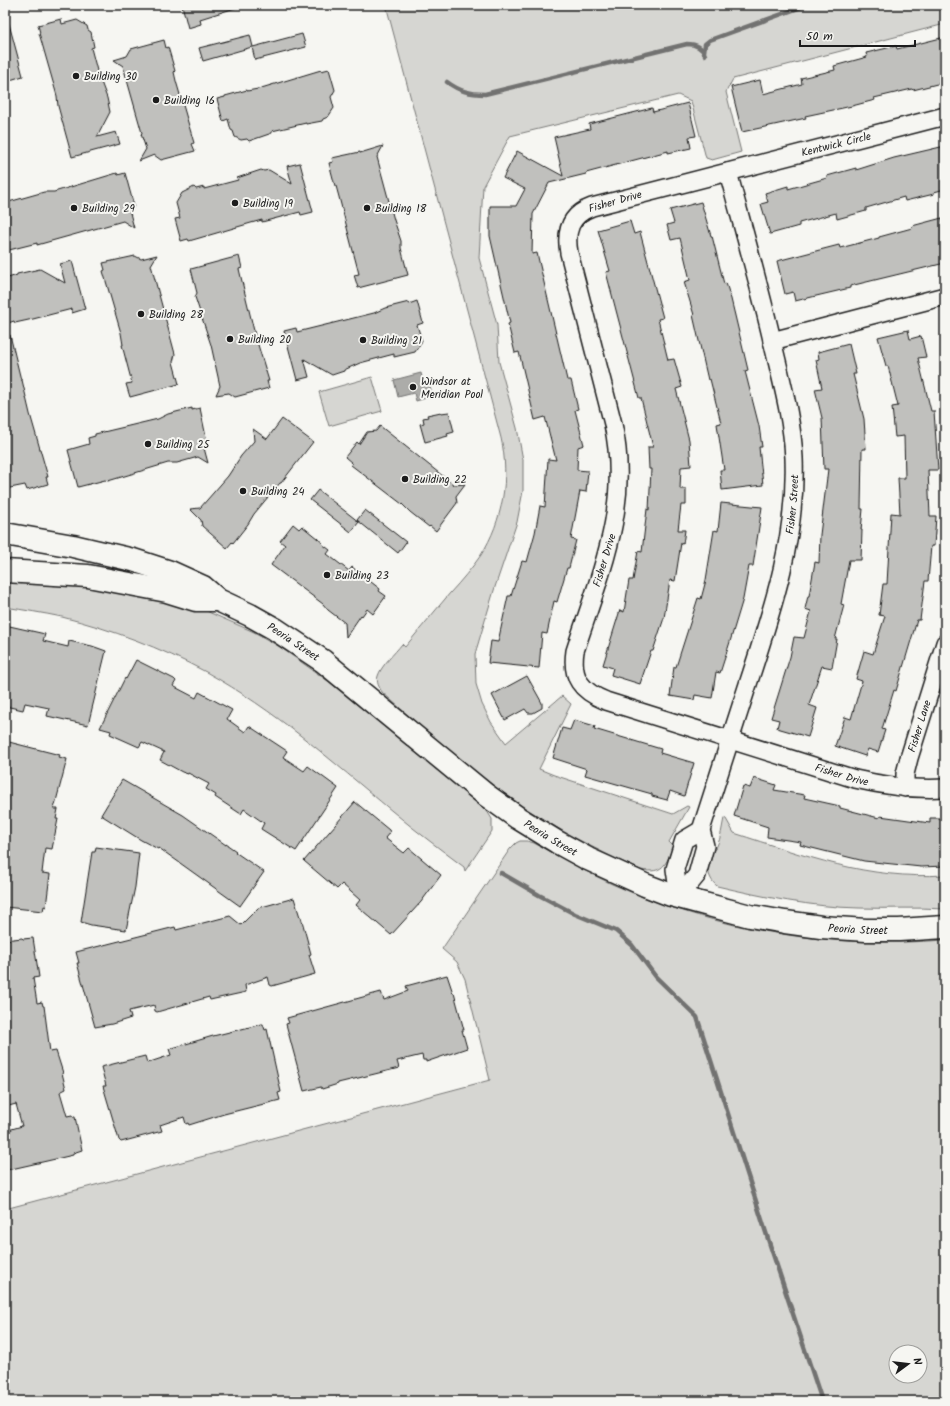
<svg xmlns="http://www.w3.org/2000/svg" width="950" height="1406" font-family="Kalam,sans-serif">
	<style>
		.green { fill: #d6d6d2; stroke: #797977; fill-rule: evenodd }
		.water { fill: #acaca9; stroke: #727271 }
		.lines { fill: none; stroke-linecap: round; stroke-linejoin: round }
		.stream { stroke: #727271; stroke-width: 4.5 }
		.building { fill: #c0c0bd; stroke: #1c1c1c }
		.minor-casing { stroke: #1c1c1c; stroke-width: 20 }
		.secondary-casing { stroke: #1c1c1c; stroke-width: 25 }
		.minor { stroke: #f6f6f2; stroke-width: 17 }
		.secondary { stroke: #f6f6f2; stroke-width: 22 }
		.poi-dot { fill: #1c1c1c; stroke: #f6f6f2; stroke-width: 1.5 }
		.labels { text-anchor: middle; stroke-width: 4; stroke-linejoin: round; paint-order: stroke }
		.poi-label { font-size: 11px; fill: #1c1c1c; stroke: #f6f6f2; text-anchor: start }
		.street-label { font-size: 11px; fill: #1c1c1c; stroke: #f6f6f2 }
	</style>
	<rect width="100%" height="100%" fill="#f6f6f2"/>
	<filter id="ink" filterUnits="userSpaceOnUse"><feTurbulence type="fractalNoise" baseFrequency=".025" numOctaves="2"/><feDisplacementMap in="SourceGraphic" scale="8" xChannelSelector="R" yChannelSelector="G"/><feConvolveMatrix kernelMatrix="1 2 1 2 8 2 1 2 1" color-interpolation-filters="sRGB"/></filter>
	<g filter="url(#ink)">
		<g class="green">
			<path d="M386 5H945V24L733 79 726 92 741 152 712 160 706 158 691 101 678 95 510 136 483 186 479 258 497 325 499 362 517 428 523 460V491L517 522 495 587 475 654 476 684 482 704 491 722 506 743 562 696 571 704 539 769 554 775 673 814 687 806 689 807 669 842 673 846C666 865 663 874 641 870 607 855 575 839 544 820 487 785 431 736 382 692 379 687 376 682 378 676 381 666 395 653 402 644L405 647C420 629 435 611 450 593 461 581 472 568 481 555 503 520 510 478 501 438Z"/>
			<path d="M372 377 382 411 329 426 319 392Z"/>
			<path d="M5 579 125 590 206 611 254 632 280 647 328 681 487 811 492 819V831L465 871 464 867C440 849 416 831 392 811 332 761 275 710 206 672 161 648 111 629 62 617 43 613 24 610 5 607Z"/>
			<path d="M724 818 726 819 734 833C806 856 867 880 945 875V909C916 907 888 909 859 908 811 907 764 897 717 886 707 878 706 864 711 853 713 850 716 849 717 846 721 838 722 827 724 818Z"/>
			<path d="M520 841H527L534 843C560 857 586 872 612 884 717 931 831 949 945 940V1401H5V1209L490 1080 465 979 457 962 442 949 510 849 516 843ZM896 1352H920V1376H896Z"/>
		</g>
		<path class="water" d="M421 373 423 381 428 380 433 396 416 401 414 393 398 397 394 380Z"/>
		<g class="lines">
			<g class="stream">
				<path d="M704 52 705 44 710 40 807 5"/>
				<path d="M447 82C459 91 470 94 485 94L687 44C695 44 702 47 705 55"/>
				<path d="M501 873 539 895 575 914 616 931 632 945 656 977 697 1017 769 1242 822 1401"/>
			</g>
		</g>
		<g class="building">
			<path d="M182 5H235V8L200 19 201 24 188 28Z"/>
			<path d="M61 19 62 24 77 20 87 26 88 30 91 32 94 47 91 48 100 82H101L107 98 110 112 97 137 116 132 120 144 72 157 58 106 57 96 39 33H40L38 25Z"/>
			<path d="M9 24 23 76 10 80 5 63V25Z"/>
			<path d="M302 34 306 47 255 60 252 47 203 61 199 48 250 35 253 47Z"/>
			<path d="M945 37V82L913 90 912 89 874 98 875 100 852 106 805 116 806 118 742 132 731 87 760 80 763 94 802 84 801 78 835 70 834 66 867 57 866 53 896 46 897 49Z"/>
			<path d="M164 40 166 48 168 47 175 71 174 72 176 81 194 143 192 144 195 151 161 160 154 155 139 161 146 149 141 134 142 133 123 66 114 60 127 56 131 49Z"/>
			<path d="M329 69 335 90 331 97 334 108 328 117 323 119 322 121 306 124V123L272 131V133L249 141 247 139 241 140 235 137 233 131 231 130 228 119 223 121 217 99 225 97V96L247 90V91L258 89 321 70V71Z"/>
			<path d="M688 103 696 136 689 137 691 148 668 153V151L586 173V174L549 183 533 214 532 254 537 253 567 380H571L578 409 575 410 584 445 578 447 577 470 588 471 586 492 580 491 571 539 576 540 569 568H567L557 602 554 601 547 634 542 633 539 668 488 663 491 641 498 642 508 596H511L522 561 527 562 535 533 540 506 545 507 548 459 556 460 545 417 535 420 519 352 515 353 508 324 510 323 490 236V206H516L525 189 503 178 517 151 563 176 554 137 590 129 589 124 652 108 653 112Z"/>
			<path d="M383 146 377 157 394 220 401 241V248L408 275 358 288 354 275 359 274 339 197 336 186H335L329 163 333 162 332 158 360 152V153Z"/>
			<path d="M945 146V189L934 192V194L905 201 904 197 866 208V211L837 219 836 213 799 223V226L770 234 761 204 768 202 765 193 788 186V189L827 178V176L856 168V170L894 158Z"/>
			<path d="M300 163 313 212 301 215 300 212 262 222V220L251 223 189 241 188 239 181 241 175 219 180 218 176 203 182 193 194 187 196 189 204 187V189L238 180 237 178 261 170 264 171 269 170 292 184 287 166Z"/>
			<path d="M117 173 118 175 125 173 134 206 130 213 134 228 123 221 37 245V243L5 251V203L44 192H54Z"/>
			<path d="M701 202 711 236H712L724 284 726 283 731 299 748 370 745 371 759 426 762 447H759L763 485 722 490 720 470H724L717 424 721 423 710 379 708 380 693 315H694L684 282 690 280 680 238 671 240 667 225 674 223 670 210Z"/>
			<path d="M942 218 945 232V263L850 286V288L795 301 793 292 785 294 777 261 839 245 840 248 879 238V237L912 228V226Z"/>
			<path d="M630 221 634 234 640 232 663 318 658 319 668 360 674 359 682 387 676 389 689 440 691 466 681 467 680 489H686V505H681L678 530H685L683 544 681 543 675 581 670 580 664 618 653 651H651L640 684 611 675 613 668 603 665 620 610 624 612 629 580H633L638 551 642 552 647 509 649 510 651 469H649L648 447H653L641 398H639L606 272 610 271 598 230Z"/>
			<path d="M157 255 151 265 175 354 173 362 179 384 130 397 126 384 132 383 122 345H123L121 333 103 271 105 270 103 263 135 256 141 259Z"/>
			<path d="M239 256 242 268 239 269 255 335 269 381H267L269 388 235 397 229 393 216 395 220 386 211 345 195 297 197 293 191 269Z"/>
			<path d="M72 261 85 309 72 313V309L33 319 15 323 14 321 5 324V279L17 275V274L40 269 65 283 60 264Z"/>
			<path d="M417 301 423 323 417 325 422 341 415 352 394 357V354L360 363 344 370V371L332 375 304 359 309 377 297 380 284 331 296 328 297 332 374 313 385 308 409 302V304Z"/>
			<path d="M908 330 910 339 921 336 926 357 918 358 931 411H934L938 470H928L930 516H936L934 546H931L928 581H925L920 620H917L896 691 894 690 882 729 885 730 878 752 868 749 865 756 835 746 845 717 851 719 862 681 856 679 864 651 873 654 885 616 879 615 883 584H887L891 513 900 514 898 478H905L904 436 895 437 892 407 898 406 888 366H886L878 337Z"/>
			<path d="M10 335 21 380H22L30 414 48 477H46L48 484 27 490 25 485 5 489V336Z"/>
			<path d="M849 344 856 374H853L864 419 866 449H862L861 509H863L861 530H862L861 560H849L841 604 844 605 835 639H837L832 668 822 666 809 705 817 708 808 737 777 728 779 720 771 718 790 657 794 637 804 638 811 611 805 609 808 596H809L815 562 819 563 820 535 828 469H824L822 418 815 389 822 388 816 360 819 359 818 352Z"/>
			<path d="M192 408V410L200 408 207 442 204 448 208 463 198 457 177 463H168L108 481 105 480 78 487 68 450 89 444 88 438 95 436V434L158 419 168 414Z"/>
			<path d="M441 412V413L449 412 454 432 447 434 448 436 425 442 420 424 424 423 423 418 428 417 427 415Z"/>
			<path d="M282 419 313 442 281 483H280L273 491 254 514 248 524 233 543 232 542 227 548 202 526 201 520 190 509 200 508 228 476 241 456 254 441 253 429 267 439Z"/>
			<path d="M380 426 454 485 465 484 456 496 457 503 436 531 430 526 429 527 410 512 402 504 351 465 352 463 345 457 357 442 359 444 367 432 376 431Z"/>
			<path d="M318 490 359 522 351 532 310 500Z"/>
			<path d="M721 503 762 507 753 566H749L743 599 729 645 720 673 716 672 712 698 695 695 694 700 670 696 674 667H676L698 598 701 599 706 580 714 530 718 531Z"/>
			<path d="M365 510 406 542 398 553 357 520Z"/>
			<path d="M293 524 299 529 302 526 323 543 322 544 330 550 327 554 349 571 352 567 380 589 379 591 386 596 373 614 367 609 362 616 361 615 346 637 345 623 328 610 323 604 271 565 285 545 280 541Z"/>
			<path d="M5 625 45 634 43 641 68 647 69 641 92 646 106 651 88 725 47 716 49 708 25 703 23 710 5 706Z"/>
			<path d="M136 660 174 679 176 681 173 686 196 698 199 692 232 710 227 719 245 732 249 726 287 751 283 757 304 771 308 766 338 788 296 851 261 829 264 823 244 809 241 814 215 797 216 795 206 789 209 784 188 773V774L182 772 160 760 164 752 142 742 139 747 110 734 111 731 100 728 125 678 126 679Z"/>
			<path d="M527 676 542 703V708L533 713H528L525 709 505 720 492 695Z"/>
			<path d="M574 720 595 726 594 729 661 749 660 753 694 763 684 796 670 791 667 800 652 796V794L585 775 587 769 553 758 562 728 570 730Z"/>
			<path d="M5 741 60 755 59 757 67 759 54 809H58L56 819H58L52 849 45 848 42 873 50 874 46 907 44 906 43 911 5 907V860L8 839H5Z"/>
			<path d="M754 778 776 785 774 790 805 795 804 798 840 806V808L879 818 880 816 930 823V818H945V866L921 867 864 861 800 845 801 842 767 837 768 827 734 816 743 786 750 788Z"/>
			<path d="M122 780 183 815 226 845V844L236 851 235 852 264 872 240 906 159 848 158 849 141 840 101 815Z"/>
			<path d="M355 802 389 830 390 832 385 838 404 853 409 848 441 875 421 902 391 935 356 905 360 900 342 884 337 889 304 861Z"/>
			<path d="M96 847 139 853 135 887 126 930 91 925 81 922 92 852H95Z"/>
			<path d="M294 898 300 917H301L311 954 309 955 315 974 272 986 270 985 268 977 245 985 246 992 210 1000 209 997 157 1012 155 1011 154 1005 129 1011 131 1018 112 1024 95 1027 77 963H79L76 952 175 927 176 930 230 916 241 925 258 908Z"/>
			<path d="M22 938 23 939 33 938 39 977 33 978 37 1003 42 1002 43 1006H44L50 1052 56 1051 63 1073H62L66 1089 60 1092 67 1116 72 1115 73 1117H75L82 1150 73 1153V1155L60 1158 7 1170 5 1161V1131L22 1126 16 1104 5 1107V940Z"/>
			<path d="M447 975 453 993H454L464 1030H462L467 1048 426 1062V1060H423L422 1055 397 1061 399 1068 338 1083V1084L322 1089 321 1087 304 1091 286 1024 289 1023 287 1018 381 992 384 1000 408 991 406 986Z"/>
			<path d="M262 1024H263L265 1030 267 1029 281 1092 278 1093 280 1100 224 1114 189 1125 188 1123 186 1124 184 1117 160 1125 162 1131 121 1142 119 1140 103 1086H106L101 1067 145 1056 147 1063 171 1055 169 1049 213 1036Z"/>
		</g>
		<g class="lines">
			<g class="minor-casing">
				<g id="minor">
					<path id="s1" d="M945 116 592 207C570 215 565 231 569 253L613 424C631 506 600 574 575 651 571 678 581 691 606 701L855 779C885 786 914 790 945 788"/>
					<path d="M772 341 945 296"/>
					<path id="s2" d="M905 788V774L909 758 945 643"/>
					<path id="s3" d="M679 897 697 875 705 846 701 830C717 780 733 731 749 681 773 608 797 536 794 458 792 417 781 379 772 340 759 284 743 228 728 172"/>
					<path d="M679 897 675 869 684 840 701 830"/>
				</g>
			</g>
			<g class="secondary-casing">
				<g id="secondary">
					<path id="s4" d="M5 534 73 546 133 560 170 572 203 587 218 600 250 615 275 629 323 661 486 795 518 818 557 842 588 859 645 885 671 895 697 902 750 916 785 922 821 927 866 930H899L945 927"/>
					<path d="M5 571 88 576 167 591 196 600H217"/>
				</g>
			</g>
			<use href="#minor" class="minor"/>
			<use href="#secondary" class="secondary"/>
		</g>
	</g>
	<g class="poi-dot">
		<circle cx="76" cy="76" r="4"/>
		<circle cx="156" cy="100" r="4"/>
		<circle cx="235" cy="203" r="4"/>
		<circle cx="74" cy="208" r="4"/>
		<circle cx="367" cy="208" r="4"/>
		<circle cx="141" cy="314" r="4"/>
		<circle cx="230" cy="339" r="4"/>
		<circle cx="363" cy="340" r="4"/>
		<circle cx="413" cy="387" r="4"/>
		<circle cx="148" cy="444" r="4"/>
		<circle cx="405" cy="479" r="4"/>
		<circle cx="243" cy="491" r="4"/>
		<circle cx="327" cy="575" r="4"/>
	</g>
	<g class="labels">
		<g class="poi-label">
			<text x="84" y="80">Building 30</text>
			<text x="164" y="104">Building 16</text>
			<text x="243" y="207">Building 19</text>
			<text x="82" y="212">Building 29</text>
			<text x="375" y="212">Building 18</text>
			<text x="149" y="318">Building 28</text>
			<text x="238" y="343">Building 20</text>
			<text x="371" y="344">Building 21</text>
			<text x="421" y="385">Windsor at<tspan x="421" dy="13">Meridian Pool</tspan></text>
			<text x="156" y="448">Building 25</text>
			<text x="413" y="483">Building 22</text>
			<text x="251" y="495">Building 24</text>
			<text x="335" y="579">Building 23</text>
		</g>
		<g class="street-label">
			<text transform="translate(836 144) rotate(-14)" y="4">Kentwick Circle</text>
			<text transform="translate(615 201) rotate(-16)" y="4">Fisher Drive</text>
			<text dy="4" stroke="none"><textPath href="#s3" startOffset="414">Fisher Street</textPath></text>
			<text transform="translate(604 560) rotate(-73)" y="4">Fisher Drive</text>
			<text dy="4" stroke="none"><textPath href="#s4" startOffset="312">Peoria Street</textPath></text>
			<text dy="4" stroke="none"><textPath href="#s2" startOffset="64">Fisher Lane</textPath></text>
			<text dy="4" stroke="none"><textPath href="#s1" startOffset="1144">Fisher Drive</textPath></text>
			<text dy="4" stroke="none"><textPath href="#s4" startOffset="636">Peoria Street</textPath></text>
			<text dy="4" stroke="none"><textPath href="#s4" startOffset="960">Peoria Street</textPath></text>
		</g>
	</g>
	<rect width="950" height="1406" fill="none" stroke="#f6f6f2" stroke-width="20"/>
	<rect x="10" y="10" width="930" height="1386" fill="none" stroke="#1c1c1c" stroke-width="1.5" filter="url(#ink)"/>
	<g transform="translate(908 1364) rotate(75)"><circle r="19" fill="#f6f6f2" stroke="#9f9f9c"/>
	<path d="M0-3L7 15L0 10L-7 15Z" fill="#1c1c1c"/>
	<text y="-6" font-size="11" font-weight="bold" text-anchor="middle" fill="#1c1c1c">N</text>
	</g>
	<path d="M800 40v6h115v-6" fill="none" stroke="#1c1c1c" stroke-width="2"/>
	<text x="806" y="40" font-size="12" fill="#1c1c1c" stroke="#f6f6f2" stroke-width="3" paint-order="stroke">50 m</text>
</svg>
